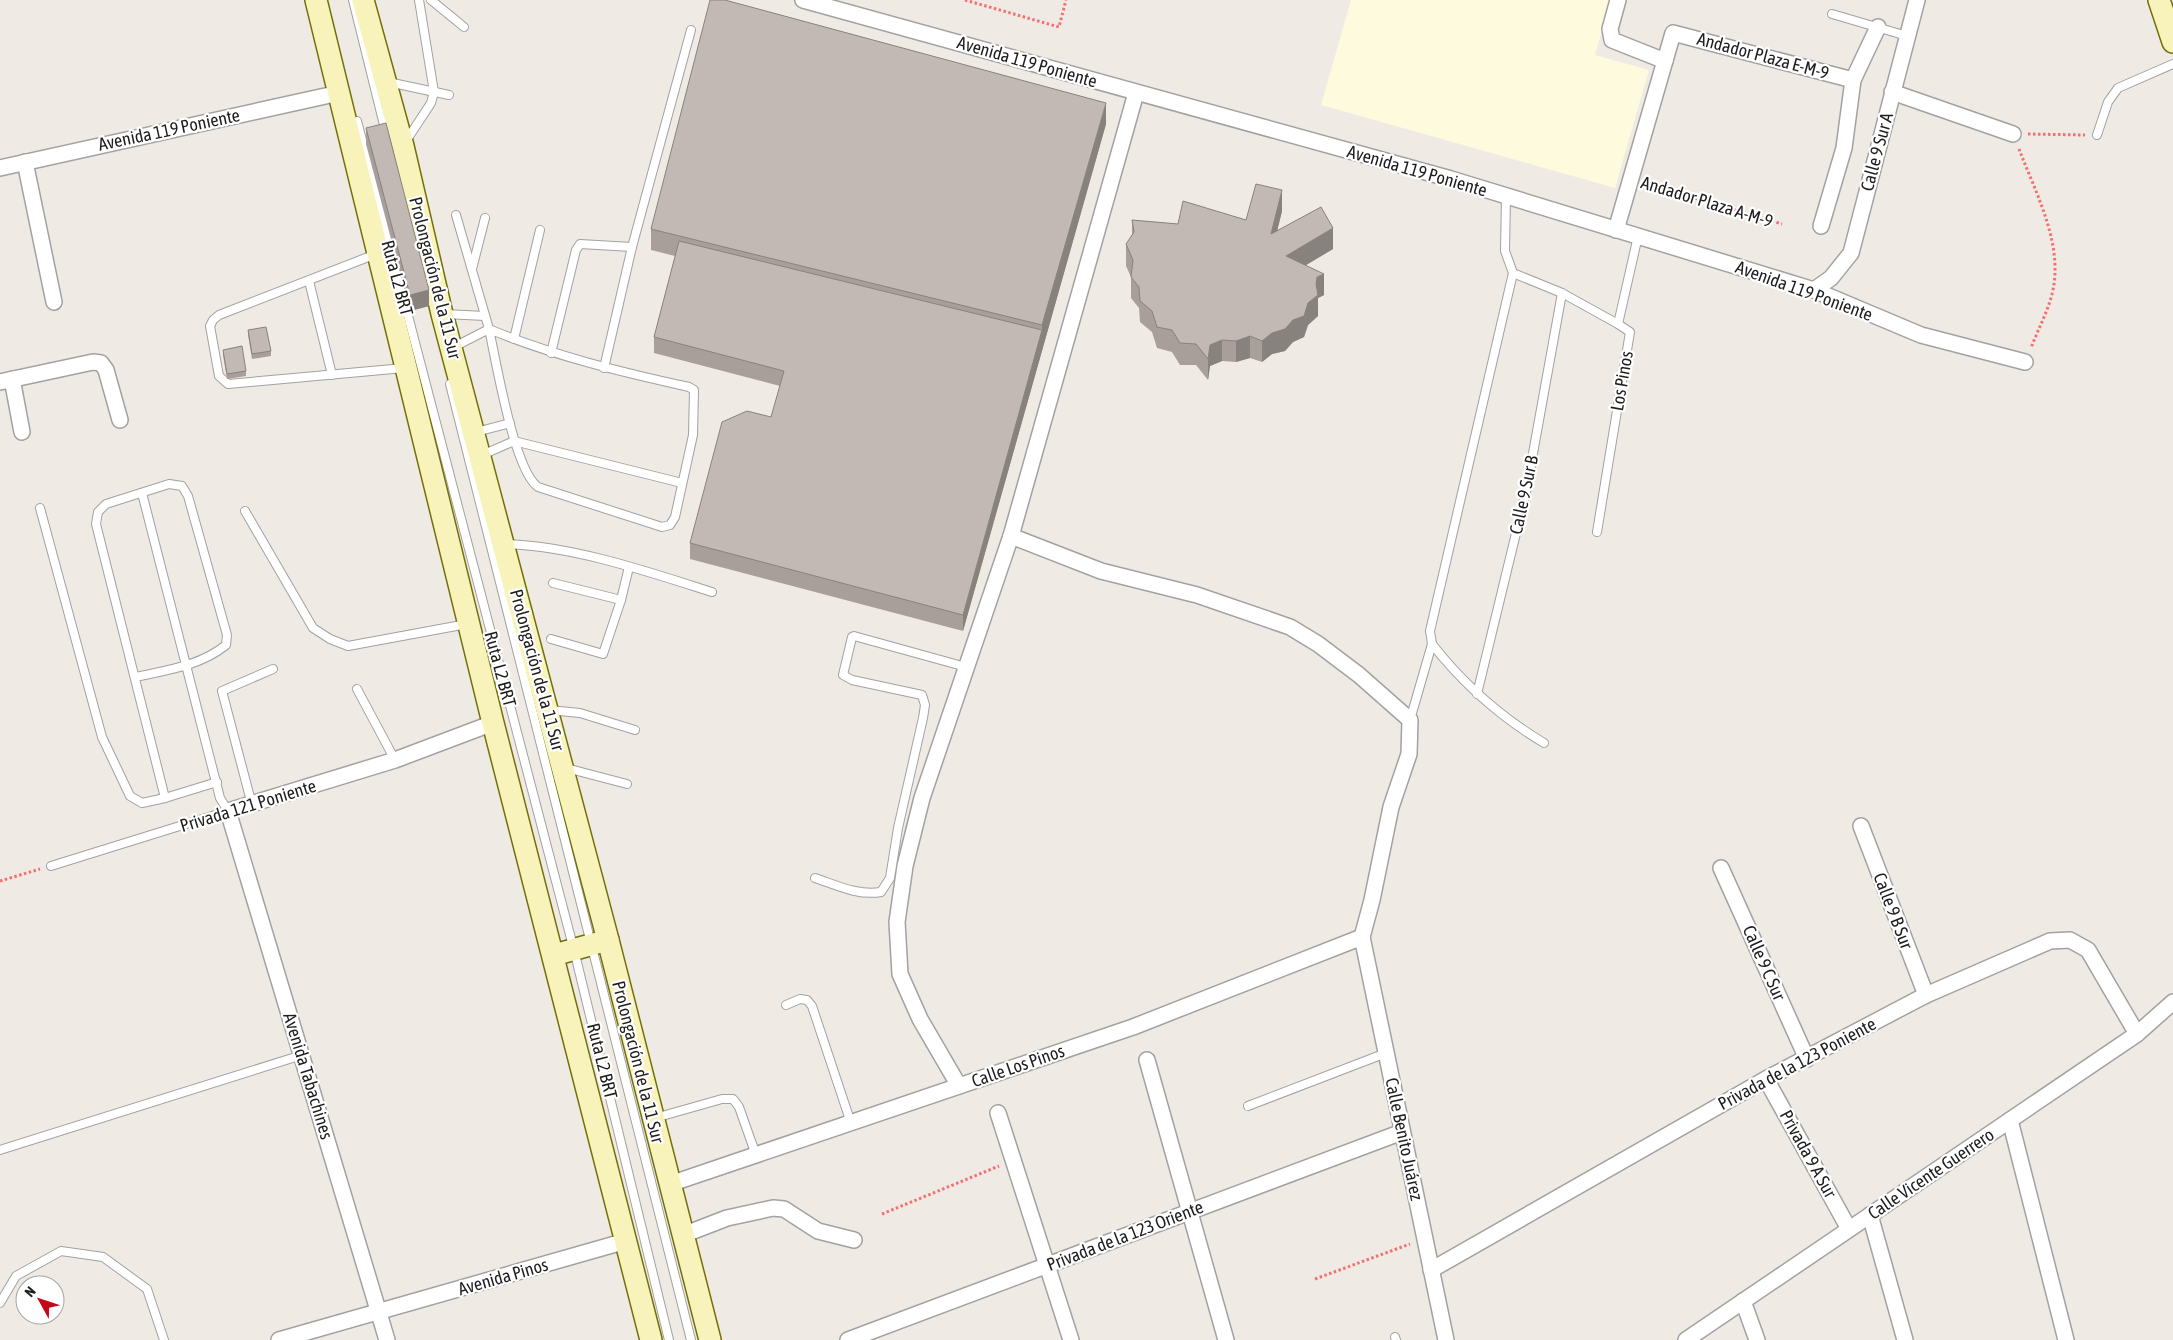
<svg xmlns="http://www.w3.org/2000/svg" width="2173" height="1340" font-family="'Asap Condensed',sans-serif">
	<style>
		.education { fill: #fefade }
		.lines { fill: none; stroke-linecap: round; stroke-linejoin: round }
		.lane-casing { stroke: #a2a2a2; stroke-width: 10 }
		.street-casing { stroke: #a2a2a2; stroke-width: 18 }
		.secondary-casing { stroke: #727109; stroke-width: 24 }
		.path { stroke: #f56f71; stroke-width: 3; stroke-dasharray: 2.5 2.5; stroke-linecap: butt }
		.lane { stroke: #fff; stroke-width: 8 }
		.street { stroke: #fff; stroke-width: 15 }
		.secondary { stroke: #f7f3ba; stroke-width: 21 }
		.wall { fill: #a89f9b }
		.shaded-wall { fill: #88827e }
		.building { fill: #c3b9b4; stroke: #88827e }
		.labels { text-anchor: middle; stroke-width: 4.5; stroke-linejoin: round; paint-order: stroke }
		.street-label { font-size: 18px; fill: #1e1e1e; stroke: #fff }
	</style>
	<rect width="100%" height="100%" fill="#efeae4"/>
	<path class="education" d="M1351 0H1611L1595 55 1649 70 1615 188 1321 105Z"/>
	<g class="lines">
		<g class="lane-casing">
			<g id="lane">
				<path d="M353 0 386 133"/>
				<path d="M431 0 464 27"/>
				<path d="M1832 14 1907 36"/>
				<path d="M388 82 449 95"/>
				<path d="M357 121 574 950 669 1340"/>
				<path d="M2097 135 2108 102 2118 88 2173 64"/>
				<path d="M406 141 431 103 434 92 419 0"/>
				<path d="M1506 196 1505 251 1513 273 1562 293 1618 324"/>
				<path d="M376 254 219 315 213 320 210 326 219 376 228 384 404 368"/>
				<path d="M472 269 485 218"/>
				<path d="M309 281 332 375"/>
				<path d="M445 314 485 316"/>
				<path d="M514 339 540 230"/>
				<path d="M452 348 489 329C496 361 514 470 538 487L662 527 670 525 675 517 693 435 694 390 689 387C621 372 554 356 489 329L456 215"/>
				<path d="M551 353 576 250 580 244 632 247"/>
				<path d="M604 368 632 247 691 30"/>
				<path d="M450 384 691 1340"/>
				<path d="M476 432 510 423"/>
				<path d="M482 455 514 441 682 483"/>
				<path d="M40 508 102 737 130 796 142 803 165 798"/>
				<path d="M245 511 313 628 330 639 348 646 467 624"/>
				<path d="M1597 532 1630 332 1618 324 1638 236"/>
				<path d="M506 544C576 547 646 571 712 592"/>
				<path d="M553 583 621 600"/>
				<path d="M551 639 603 654 621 600 629 567"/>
				<path d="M1432 644C1464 685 1499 716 1544 743"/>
				<path d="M136 677C167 670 200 666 226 645L227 635 188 496 182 486 169 484 106 504 98 512 96 524 165 798 217 782"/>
				<path d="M357 689 395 760"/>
				<path d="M1477 694 1526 492 1562 293"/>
				<path d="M549 710 580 713 635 730"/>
				<path d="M1410 720 1432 644 1430 631 1513 273"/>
				<path d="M566 768 627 784"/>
				<path d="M252 805 222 691 273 669"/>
				<path d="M51 866 228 811 220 798 142 493"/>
				<path d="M815 878C836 885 858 896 881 892L890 878 898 828 923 718 925 705 922 695 852 680 843 675 852 637 854 636 966 667"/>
				<path d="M786 1005 800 999 807 1000 812 1006 851 1123"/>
				<path d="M1248 1106 1386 1053"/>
				<path d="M655 1118 722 1099H733L739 1107 756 1155"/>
				<path d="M0 1150 302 1055"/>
				<path d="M0 1303 16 1276 61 1251 103 1257 147 1289 164 1340"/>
				<path d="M1395 1337 1396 1340"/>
			</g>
		</g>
		<g class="street-casing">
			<g id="street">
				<path d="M803 0 1451 179 1814 290 1921 335 2025 362"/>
				<path d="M1618 0 1610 29 1612 40 1665 61"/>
				<path d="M1892 92 2013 134"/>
				<path d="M25 162 54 302"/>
				<path d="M0 168 339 93"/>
				<path d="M1821 226 1844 148 1853 80 1878 27"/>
				<path d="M1616 230 1673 33 1853 80"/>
				<path d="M1814 290 1831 278 1851 253 1917 0"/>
				<path d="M12 379 22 432"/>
				<path d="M0 382 93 362 101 363 106 370 120 420"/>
				<path d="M1011 536 1101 571 1197 595 1290 627 1318 644 1359 675 1410 720 1409 754 1391 807 1372 900 1362 937 1446 1340"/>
				<path d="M1861 826 1926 995"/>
				<path d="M1721 868 1807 1059"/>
				<path d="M1147 1060 1226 1340"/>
				<path d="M1766 1079 1849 1229"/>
				<path d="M959 1086 920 1019 900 974 897 922 905 866 922 798 1011 536 1136 93"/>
				<path d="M998 1113 1071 1340"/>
				<path d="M2010 1120 2066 1340"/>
				<path d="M670 1184 1133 1027 1362 937"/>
				<path d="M1870 1215 1905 1340"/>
				<path d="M683 1235 727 1218 773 1208 784 1209 818 1231 854 1240"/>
				<path d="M1431 1270 1766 1079 1926 995 2050 941 2070 940 2088 950 2137 1034"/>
				<path d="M1743 1301 1757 1340"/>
				<path d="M279 1340 626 1241"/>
				<path d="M387 1340 228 811 395 760 493 723"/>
				<path d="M848 1340 1402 1132"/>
				<path d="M1686 1340 2137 1034 2173 1002"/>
			</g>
		</g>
		<g class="secondary-casing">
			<g id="secondary">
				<path d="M316 0 493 723 651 1340"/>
				<path d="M363 0 403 146 442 314 608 940 710 1340"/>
				<path d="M2159 0 2173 42"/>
				<path d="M554 955 608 940"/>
			</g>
		</g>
		<g class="path">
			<path d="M965 0 1059 27 1066 0"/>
			<path d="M2028 134 2085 135"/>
			<path d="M2019 149C2037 196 2067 251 2050 301 2045 317 2037 332 2031 348"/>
			<path d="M1647 184 1782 224"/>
			<path d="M0 881 40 869"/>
			<path d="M882 1214 999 1166"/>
			<path d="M1315 1279 1410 1244"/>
		</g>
		<use href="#lane" class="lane"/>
		<use href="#street" class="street"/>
		<use href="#secondary" class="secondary"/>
	</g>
	<g class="wall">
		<path d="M1106 124 963 631 690 559V543L771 417 780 386 654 353V337L675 256 651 250V229Z"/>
		<path d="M366 128 429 306 410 311 366 144Z"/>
		<path d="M1282 211 1277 231 1333 249 1306 265 1324 295 1318 298V316L1308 325 1304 337 1293 342 1285 351 1272 354 1262 362 1250 358 1236 362 1222 361 1210 366 1208 380 1196 365H1180L1172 352 1157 348 1152 332 1140 322 1139 308 1131 298V277L1126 266V244L1132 236V220L1178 224 1246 220Z"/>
		<path d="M248 330 271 351V356L252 359 248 335Z"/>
		<path d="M223 350 246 371V376L227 379 223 355Z"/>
	</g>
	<g class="shaded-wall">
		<path d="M1106 103V124L963 631V615L1042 330V325Z"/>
		<path d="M1282 190V211L1271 256V234Z"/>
		<path d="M1333 228V249L1286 277V256Z"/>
		<path d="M1324 274V295L1318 298V316L1308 325 1304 337 1293 342 1285 351 1272 354 1262 362V341L1308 303 1317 277Z"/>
		<path d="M429 290V306L410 311V295Z"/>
		<path d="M1250 336V358L1236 362V341Z"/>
		<path d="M1222 340V361L1210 366 1208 380V359L1210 345Z"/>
	</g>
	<g class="building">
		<path d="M710 0H725L1106 103 1042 325 651 229Z"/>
		<path d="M386 123 429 290 410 295 366 128Z"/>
		<path d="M1256 184 1282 190 1271 234 1321 207 1333 228 1286 256 1324 274 1317 277 1316 284 1318 295 1308 303 1304 316 1293 320 1285 329 1272 333 1262 341 1250 336 1236 341 1222 340 1210 345 1208 359 1196 344 1180 343 1172 330 1157 327 1152 311 1140 301 1139 287 1131 277 1133 260 1126 244 1134 232 1132 220 1178 224 1183 201 1246 220Z"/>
		<path d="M679 241 1042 330 963 615 690 543 722 422 747 411 771 417 784 371 654 337Z"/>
		<path d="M266 327 271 351 252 354 248 330Z"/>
		<path d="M242 346 246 371 227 374 223 350Z"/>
	</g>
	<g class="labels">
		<g class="street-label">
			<text transform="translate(1763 56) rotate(15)" y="6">Andador Plaza E-M-9</text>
			<text transform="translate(1027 62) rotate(16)" y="6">Avenida 119 Poniente</text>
			<text transform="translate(169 130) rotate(-12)" y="6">Avenida 119 Poniente</text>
			<text transform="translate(1877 152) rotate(-75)" y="6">Calle 9 Sur A</text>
			<text transform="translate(1417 171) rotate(16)" y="6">Avenida 119 Poniente</text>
			<text transform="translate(1707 202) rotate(17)" y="6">Andador Plaza A-M-9</text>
			<text transform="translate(397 278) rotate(75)" y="6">Ruta L2 BRT</text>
			<text transform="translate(435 278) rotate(76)" y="6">Prolongación de la 11 Sur</text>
			<text transform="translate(1804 291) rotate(20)" y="6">Avenida 119 Poniente</text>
			<text transform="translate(1622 381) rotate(-80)" y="6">Los Pinos</text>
			<text transform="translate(1524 495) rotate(-78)" y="6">Calle 9 Sur B</text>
			<text transform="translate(500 669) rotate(75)" y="6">Ruta L2 BRT</text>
			<text transform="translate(537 670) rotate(75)" y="6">Prolongación de la 11 Sur</text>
			<text transform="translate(248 806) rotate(-17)" y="6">Privada 121 Poniente</text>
			<text transform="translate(1893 911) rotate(69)" y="6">Calle 9 B Sur</text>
			<text transform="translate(1764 963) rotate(66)" y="6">Calle 9 C Sur</text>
			<text transform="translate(602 1061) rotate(76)" y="6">Ruta L2 BRT</text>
			<text transform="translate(638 1062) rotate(76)" y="6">Prolongación de la 11 Sur</text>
			<text transform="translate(1797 1064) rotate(-28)" y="6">Privada de la 123 Poniente</text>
			<text transform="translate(1018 1066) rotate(-19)" y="6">Calle Los Pinos</text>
			<text transform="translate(308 1076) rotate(73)" y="6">Avenida Tabachines</text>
			<text transform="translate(1404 1139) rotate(78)" y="6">Calle Benito Juárez</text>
			<text transform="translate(1808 1154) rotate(61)" y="6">Privada 9 A Sur</text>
			<text transform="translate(1931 1174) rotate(-34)" y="6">Calle Vicente Guerrero</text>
			<text transform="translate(1125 1236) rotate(-21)" y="6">Privada de la 123 Oriente</text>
			<text transform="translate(503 1277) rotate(-16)" y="6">Avenida Pinos</text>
		</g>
	</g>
	<g transform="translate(40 1300) rotate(310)"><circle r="24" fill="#ffffff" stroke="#a5a5a5"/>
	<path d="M0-4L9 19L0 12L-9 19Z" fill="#c5071c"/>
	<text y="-8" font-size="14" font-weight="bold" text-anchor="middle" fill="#1e1e1e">N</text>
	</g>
</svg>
